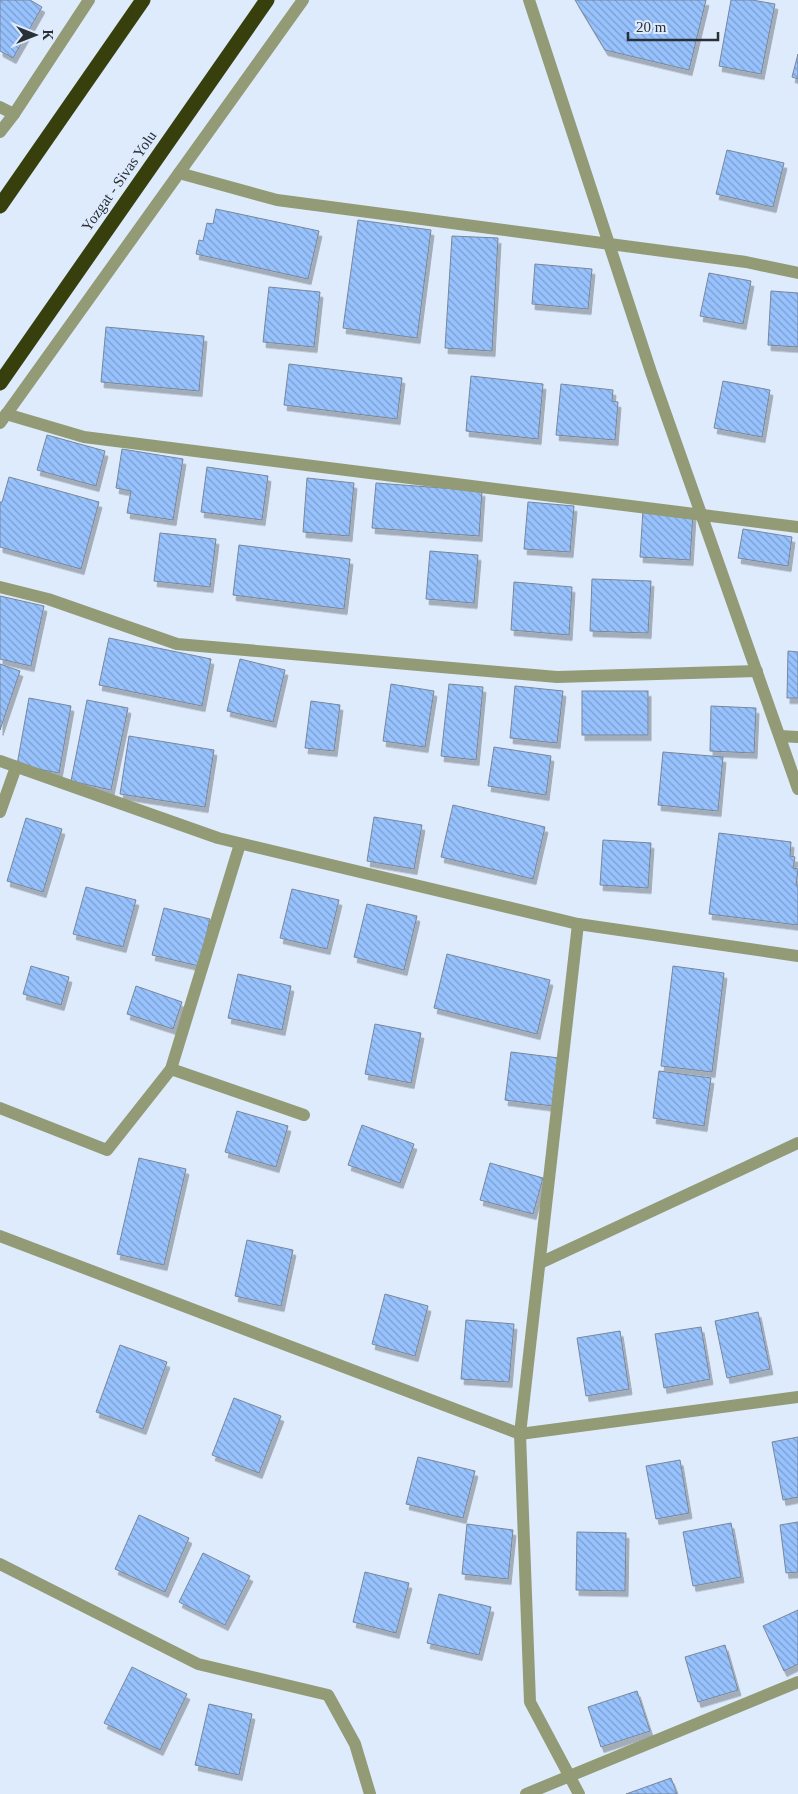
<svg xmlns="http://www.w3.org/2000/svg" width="798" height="1794" font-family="'Times New Roman',serif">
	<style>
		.building { fill: url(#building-back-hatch); stroke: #788699; filter: url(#shadow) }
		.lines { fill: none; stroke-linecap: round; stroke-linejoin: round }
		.minor { stroke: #929b75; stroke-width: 12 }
		.highway { stroke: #37400c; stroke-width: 15 }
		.labels { text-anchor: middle; stroke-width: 4; stroke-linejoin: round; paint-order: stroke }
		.street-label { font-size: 15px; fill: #2a3038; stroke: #deebfc }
	</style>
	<defs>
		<pattern id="building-back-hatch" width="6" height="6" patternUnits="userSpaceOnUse" patternTransform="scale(1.25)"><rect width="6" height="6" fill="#97c2fd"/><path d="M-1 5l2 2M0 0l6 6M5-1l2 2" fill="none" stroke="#7b9ece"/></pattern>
		<filter id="shadow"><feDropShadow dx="3" dy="5.5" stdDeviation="0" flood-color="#0004"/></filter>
	</defs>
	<rect width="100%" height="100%" fill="#deebfc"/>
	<g class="building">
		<path d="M0 0H30L42 7 13 58 0 51Z"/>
		<path d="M575 0H706L689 70 605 50Z"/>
		<path d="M731 0H752L775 4 761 74 719 66Z"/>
		<path d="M798 54V79L792 77Z"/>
		<path d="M727 150 784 163 773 207 716 194Z"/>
		<path d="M216 209 319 231 308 279 196 254 199 240 203 241 207 223 213 224Z"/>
		<path d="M358 220 431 230 417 338 343 328Z"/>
		<path d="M452 236 498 238 492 351 445 348Z"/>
		<path d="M535 264 592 269 588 309 532 304Z"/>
		<path d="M709 273 751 281 743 324 700 316Z"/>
		<path d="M269 287 320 292 314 347 263 342Z"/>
		<path d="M771 291 798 293V347L768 345Z"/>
		<path d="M106 327 204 336 199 391 101 382Z"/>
		<path d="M289 364 402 378 397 419 284 405Z"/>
		<path d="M471 376 543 384 538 439 466 431Z"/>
		<path d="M723 381 770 390 762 437 714 428Z"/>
		<path d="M561 384 613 390 612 401 618 402 615 440 556 435Z"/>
		<path d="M47 435 105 451 96 486 37 470Z"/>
		<path d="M122 449 183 459 173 520 127 513 131 491 116 488Z"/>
		<path d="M207 467 268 476 262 520 201 512Z"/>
		<path d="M9 477 99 502 81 569 0 547V502H2Z"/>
		<path d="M307 478 354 483 349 536 303 532Z"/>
		<path d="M376 483 482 491 479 536 372 528Z"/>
		<path d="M528 502 574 506 570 552 524 549Z"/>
		<path d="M643 510 693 513 690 560 640 557Z"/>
		<path d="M743 529 792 537 788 566 738 558Z"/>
		<path d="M160 533 216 539 210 587 154 581Z"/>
		<path d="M239 545 350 559 344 609 233 595Z"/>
		<path d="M430 551 478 555 474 603 426 599Z"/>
		<path d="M592 579 651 581 648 633 590 631Z"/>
		<path d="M514 582 572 587 569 635 511 630Z"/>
		<path d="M0 596 44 606 31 666 0 659Z"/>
		<path d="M109 638 211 659 202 706 99 685Z"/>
		<path d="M788 651 798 652V698H787Z"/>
		<path d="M240 659 285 670 273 722 227 711Z"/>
		<path d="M0 664 20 671 0 730Z"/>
		<path d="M391 684 434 691 425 747 383 741Z"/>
		<path d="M449 684 483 687 476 760 441 756Z"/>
		<path d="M515 686 563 691 557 743 510 738Z"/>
		<rect x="582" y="691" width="66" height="44"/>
		<path d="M29 698 71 706 59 773 17 765Z"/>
		<path d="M87 700 128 708 111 790 71 781Z"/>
		<path d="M311 701 340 705 334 751 305 748Z"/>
		<path d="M711 706 756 708 754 753 710 751Z"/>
		<path d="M129 736 214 750 205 807 120 794Z"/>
		<path d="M494 747 551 756 546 795 488 786Z"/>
		<path d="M663 752 723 757 718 811 658 805Z"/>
		<path d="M453 805 545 827 533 879 441 857Z"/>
		<path d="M374 817 422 825 414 869 367 861Z"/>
		<path d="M26 818 62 829 43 892 7 881Z"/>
		<path d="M719 833 791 842 790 856 795 857 793 868 798 869 796 885H798V925L709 914Z"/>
		<path d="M603 840 651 843 648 888 600 885Z"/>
		<path d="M86 887 136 900 123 947 73 934Z"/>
		<path d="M292 889 339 900 327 949 280 938Z"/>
		<path d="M367 904 417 916 404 970 354 957Z"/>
		<path d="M164 908 210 919 199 966 152 955Z"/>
		<path d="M447 954 550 980 537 1034 434 1008Z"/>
		<path d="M31 966 69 977 61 1005 23 994Z"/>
		<path d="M673 966 724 973 712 1072 661 1066Z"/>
		<path d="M238 974 291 986 282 1030 228 1018Z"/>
		<path d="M136 986 182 1002 173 1029 127 1014Z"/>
		<path d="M375 1024 421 1033 411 1083 365 1074Z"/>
		<path d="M511 1052 559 1058 553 1106 505 1100Z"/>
		<path d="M659 1071 711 1078 704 1126 653 1118Z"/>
		<path d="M237 1111 288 1126 276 1167 225 1152Z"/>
		<path d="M362 1125 414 1144 400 1183 348 1165Z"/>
		<path d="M139 1158 186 1169 164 1265 117 1254Z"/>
		<path d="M490 1163 543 1178 533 1214 480 1200Z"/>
		<path d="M247 1240 293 1250 281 1306 235 1296Z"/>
		<path d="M385 1294 428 1306 415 1356 372 1344Z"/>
		<path d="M758 1312 770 1369 727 1378 715 1321Z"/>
		<path d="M466 1320 514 1324 509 1382 461 1379Z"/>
		<path d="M701 1327 710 1379 664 1388 655 1334Z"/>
		<path d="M620 1331 629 1389 586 1396 577 1338Z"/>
		<path d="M120 1345 167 1362 143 1429 96 1412Z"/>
		<path d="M234 1398 281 1416 259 1473 212 1455Z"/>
		<path d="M798 1437V1497L783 1500 772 1442Z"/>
		<path d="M418 1457 475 1471 463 1518 406 1504Z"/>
		<path d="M680 1460 689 1513 656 1519 646 1466Z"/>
		<path d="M139 1515 189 1538 165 1592 115 1569Z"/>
		<path d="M798 1522V1572L786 1573 780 1525Z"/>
		<path d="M731 1523 741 1577 693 1586 683 1532Z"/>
		<path d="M467 1524 513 1530 508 1579 462 1574Z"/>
		<path d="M577 1532 626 1533 625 1591 576 1590Z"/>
		<path d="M203 1553 250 1576 225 1625 179 1602Z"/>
		<path d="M365 1572 409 1583 396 1633 353 1622Z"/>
		<path d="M439 1594 491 1607 479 1655 427 1643Z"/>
		<path d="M798 1610V1664L784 1671 763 1626Z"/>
		<path d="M725 1645 738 1690 698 1702 685 1657Z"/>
		<path d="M132 1667 187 1694 160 1750 104 1723Z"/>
		<path d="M637 1691 650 1731 601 1747 588 1707Z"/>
		<path d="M209 1704 252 1714 239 1775 195 1765Z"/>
		<path d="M671 1778 677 1794H626Z"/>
	</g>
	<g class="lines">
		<g class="minor">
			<path d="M529 0 651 372 798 789"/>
			<path d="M0 107 14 114"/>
			<path d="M0 132 14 114 89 0"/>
			<path d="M179 173 277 200 746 262 798 273"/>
			<path d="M6 414 84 437 798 527"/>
			<path d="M0 423 303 0"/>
			<path d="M0 587 48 599 177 644 557 677 757 671"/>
			<path d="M780 736 798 737"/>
			<path d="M0 761 218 838 578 924 798 956"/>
			<path d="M0 812 16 767"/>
			<path d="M578 924 520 1434 530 1702 579 1794"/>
			<path d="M171 1069 304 1115"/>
			<path d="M0 1108 107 1150 171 1069 240 844"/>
			<path d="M0 1236 520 1434 798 1397"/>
			<path d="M540 1263 798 1143"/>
			<path d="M0 1564 198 1664 328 1695 355 1744 370 1794"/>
			<path d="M526 1794 798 1682"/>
		</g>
		<g class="highway">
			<path d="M0 206 143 0"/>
			<path d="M0 383 267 0"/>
		</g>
	</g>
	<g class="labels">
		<g class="street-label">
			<text transform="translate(119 181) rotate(-55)" y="5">Yozgat - Sivas Yolu</text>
		</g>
	</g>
	<g transform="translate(35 35) rotate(90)" stroke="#deebfc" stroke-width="4" paint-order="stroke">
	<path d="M0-4L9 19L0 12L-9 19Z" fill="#2a3038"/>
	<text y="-8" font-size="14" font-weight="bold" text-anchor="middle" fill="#2a3038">K</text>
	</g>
	<path d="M628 32v8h90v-8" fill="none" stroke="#2a3038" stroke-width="2.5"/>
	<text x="636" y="32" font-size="15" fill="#2a3038" stroke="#deebfc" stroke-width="4" paint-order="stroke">20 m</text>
</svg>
